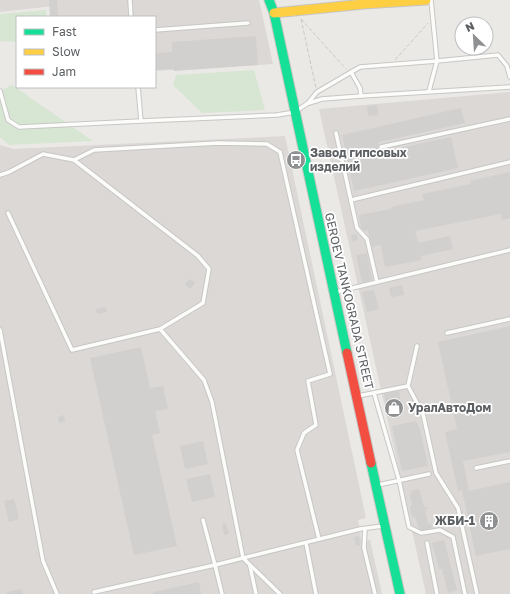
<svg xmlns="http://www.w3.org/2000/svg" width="510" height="594" font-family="'Golos Text',sans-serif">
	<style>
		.industrial { fill: #dbd8d6 }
		.green { fill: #d7e6d2 }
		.building { fill: #d2d0cf }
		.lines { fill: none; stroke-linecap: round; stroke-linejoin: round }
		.lane-casing { stroke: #c7c7c6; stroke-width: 5.5 }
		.fast-casing { stroke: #c5c6c5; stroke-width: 11 }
		.slow-casing { stroke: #c5c6c5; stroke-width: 11 }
		.jam-casing { stroke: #c5c6c5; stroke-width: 11 }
		.path { stroke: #c6cbc8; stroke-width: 1; stroke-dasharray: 4 2; stroke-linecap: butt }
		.lane { stroke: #fcfcfb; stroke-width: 3.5 }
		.fast { stroke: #16e098; stroke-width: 9 }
		.slow { stroke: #ffcf43; stroke-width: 9 }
		.jam { stroke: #f24e42; stroke-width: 9 }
		.labels { text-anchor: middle; stroke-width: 3.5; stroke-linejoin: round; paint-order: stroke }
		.poi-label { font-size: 12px; font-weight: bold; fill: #5c6063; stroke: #fff; text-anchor: start }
		.street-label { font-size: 12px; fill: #5c6063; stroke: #fff }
	</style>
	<rect width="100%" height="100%" fill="#ebe9e6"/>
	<g class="industrial">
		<path d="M0 0H259L273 64 155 71V17H55L54 6 0 12Z"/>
		<path d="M510 92V594H426L319 109Z"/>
		<path d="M285 136 366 518 358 520 362 541 370 540 382 594H0V145L13 149Z"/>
	</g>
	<g class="green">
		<path d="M46 10V17H17V42L0 41V14Z"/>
		<path d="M254 70 265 110 202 113 173 85 176 75Z"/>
		<path d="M12 85 93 141 9 145 0 137V91Z"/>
	</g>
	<g class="building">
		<path d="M49 0H57L58 17H50Z"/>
		<path d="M256 36 258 65 174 71V69L155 70V53L172 52V43L173 42Z"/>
		<path d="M377 105 378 115 368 116 367 106Z"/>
		<path d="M461 108 465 123 379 142 378 146 382 152 451 137 458 168 354 191 342 135Z"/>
		<path d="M510 172V218L502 220 501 214 415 231 418 243 450 236 453 249 421 256 422 260 385 267 381 245 372 247 368 230 364 231 361 228 359 215 391 209V207L424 200 422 194 471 184 470 181Z"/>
		<path d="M357 234 358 240 352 241 351 235Z"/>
		<path d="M367 253 372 280 362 282 356 255Z"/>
		<path d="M190 279 195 283 190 289 185 284Z"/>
		<path d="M402 285 404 295 391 297 389 288Z"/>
		<path d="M374 290 379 309 367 312 362 292Z"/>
		<path d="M106 307 107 312 97 314 96 309Z"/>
		<path d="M510 326V452L463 461 469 491 510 482V549L476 556 462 490 458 491 445 432 457 429 438 342Z"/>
		<path d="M141 347 150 388 163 386 168 409 155 411 160 433 152 435 177 546 134 555 90 358Z"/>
		<path d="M399 391 403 413 389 416 384 394Z"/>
		<path d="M64 415 65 421 59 423 58 417Z"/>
		<path d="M416 421 420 429 428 466 402 471 392 426Z"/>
		<path d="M203 441 208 464 185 469 180 446Z"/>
		<path d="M210 474 215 497 192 502 186 479Z"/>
		<path d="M419 489 424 507 429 508 425 510 428 524 431 523 432 528 422 530 419 528 415 517H412L410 506 412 505 410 495 411 494V491Z"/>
		<path d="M14 499 19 519 9 522 4 501Z"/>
		<path d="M226 523 229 534 224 535 222 524Z"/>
		<path d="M359 536 360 545 356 546 354 537Z"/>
		<path d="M444 540 457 590 448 593 442 569H439L432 543Z"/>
		<path d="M199 582 201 594H153V592Z"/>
		<path d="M22 589 23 594H7V592Z"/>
	</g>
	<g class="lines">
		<g class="lane-casing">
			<g id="lane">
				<path d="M130 0 131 17"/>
				<path d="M155 30 248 23"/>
				<path d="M351 72 360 88 361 96"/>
				<path d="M138 87 141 121 277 115 295 112 308 103 317 92 360 67 437 61 498 55 507 66 510 77"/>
				<path d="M0 91 8 120 19 127 141 121"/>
				<path d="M429 91 437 61 431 0"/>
				<path d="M309 103 322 99 361 96 510 87"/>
				<path d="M336 133 357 228 367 239 377 282"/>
				<path d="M381 147 510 119"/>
				<path d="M0 175 9 172 43 154 74 160 94 150 218 143 267 144 280 152 330 374 308 381 316 425 304 433 297 450 319 539"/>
				<path d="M351 200 510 162"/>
				<path d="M8 213 72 350 160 329 203 303 209 269 198 256 74 160"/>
				<path d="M336 292 510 250"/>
				<path d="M160 329 204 380 212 402 243 558 280 594"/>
				<path d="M0 330 43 561 57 594"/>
				<path d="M447 333 510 319"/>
				<path d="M417 346 408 386 423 414 436 473 458 508 477 594"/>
				<path d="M374 393 399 480 409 527 421 533 440 530 453 537 465 594"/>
				<path d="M358 396 408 386"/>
				<path d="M476 468 510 461"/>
				<path d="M378 485 429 474"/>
				<path d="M203 520 215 565 222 594"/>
				<path d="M365 529 364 548 375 594"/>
				<path d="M306 543 316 594"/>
				<path d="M427 543 437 594"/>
				<path d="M250 566 256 594"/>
				<path d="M94 592 215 565 360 529 383 526"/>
			</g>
		</g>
		<g class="fast-casing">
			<g id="fast">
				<path d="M269 0 274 13 347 353"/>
				<path d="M371 463 400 594"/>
			</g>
		</g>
		<g class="slow-casing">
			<path id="slow" d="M274 13 364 4 426 0"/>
		</g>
		<g class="jam-casing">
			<path id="jam" d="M347 353 371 463"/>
		</g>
		<g class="path">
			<path d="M301 19 316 88"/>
			<path d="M301 19 346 69"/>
			<path d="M395 60 428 23"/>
		</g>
		<use href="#lane" class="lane"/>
		<use href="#fast" class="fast"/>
		<use href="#slow" class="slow"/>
		<use href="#jam" class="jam"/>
	</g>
	<defs>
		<g id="bus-disc" transform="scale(1)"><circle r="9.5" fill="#8e9091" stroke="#fff"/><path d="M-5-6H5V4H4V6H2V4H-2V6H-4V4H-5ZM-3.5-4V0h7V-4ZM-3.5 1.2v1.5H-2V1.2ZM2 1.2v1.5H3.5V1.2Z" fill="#fff"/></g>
		<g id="shop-disc" transform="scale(1)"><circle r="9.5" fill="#8e9091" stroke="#fff"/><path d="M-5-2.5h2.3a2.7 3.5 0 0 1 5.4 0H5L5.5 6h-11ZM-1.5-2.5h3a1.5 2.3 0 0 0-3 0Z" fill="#fff"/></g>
		<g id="building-disc" transform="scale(1)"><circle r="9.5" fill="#8e9091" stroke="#fff"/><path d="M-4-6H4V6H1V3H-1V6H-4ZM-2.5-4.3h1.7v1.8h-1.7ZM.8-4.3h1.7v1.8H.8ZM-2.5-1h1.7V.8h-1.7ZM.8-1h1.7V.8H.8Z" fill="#fff"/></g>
	</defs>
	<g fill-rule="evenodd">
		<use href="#bus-disc" x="296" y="160"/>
		<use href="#shop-disc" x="394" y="408"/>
		<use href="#building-disc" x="489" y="521"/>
	</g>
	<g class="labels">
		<g class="poi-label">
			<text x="310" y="157">Завод гипсовых<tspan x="310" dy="14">изделий</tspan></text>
			<text x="408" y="412">УралАвтоДом</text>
			<text x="475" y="525" text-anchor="end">ЖБИ-1</text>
		</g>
		<g class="street-label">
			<text transform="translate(349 301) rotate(77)" y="4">GEROEV TANKOGRADA STREET</text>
		</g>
	</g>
	<rect x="16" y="16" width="140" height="72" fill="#ffffff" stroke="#bebfc1"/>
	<rect x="24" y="29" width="20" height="6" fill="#16e098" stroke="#bebfc1"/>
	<text x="52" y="36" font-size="12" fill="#5c6063">Fast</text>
	<rect x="24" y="49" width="20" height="6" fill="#ffcf43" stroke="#bebfc1"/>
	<text x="52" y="56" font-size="12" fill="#5c6063">Slow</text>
	<rect x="24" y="69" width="20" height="6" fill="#f24e42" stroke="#bebfc1"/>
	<text x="52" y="76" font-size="12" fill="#5c6063">Jam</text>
	<g transform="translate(474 36) rotate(335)"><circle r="19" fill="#ffffff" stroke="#bebfc1"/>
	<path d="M0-3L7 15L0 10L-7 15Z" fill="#8e9091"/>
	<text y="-6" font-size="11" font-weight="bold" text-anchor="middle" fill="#5c6063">N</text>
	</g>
</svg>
